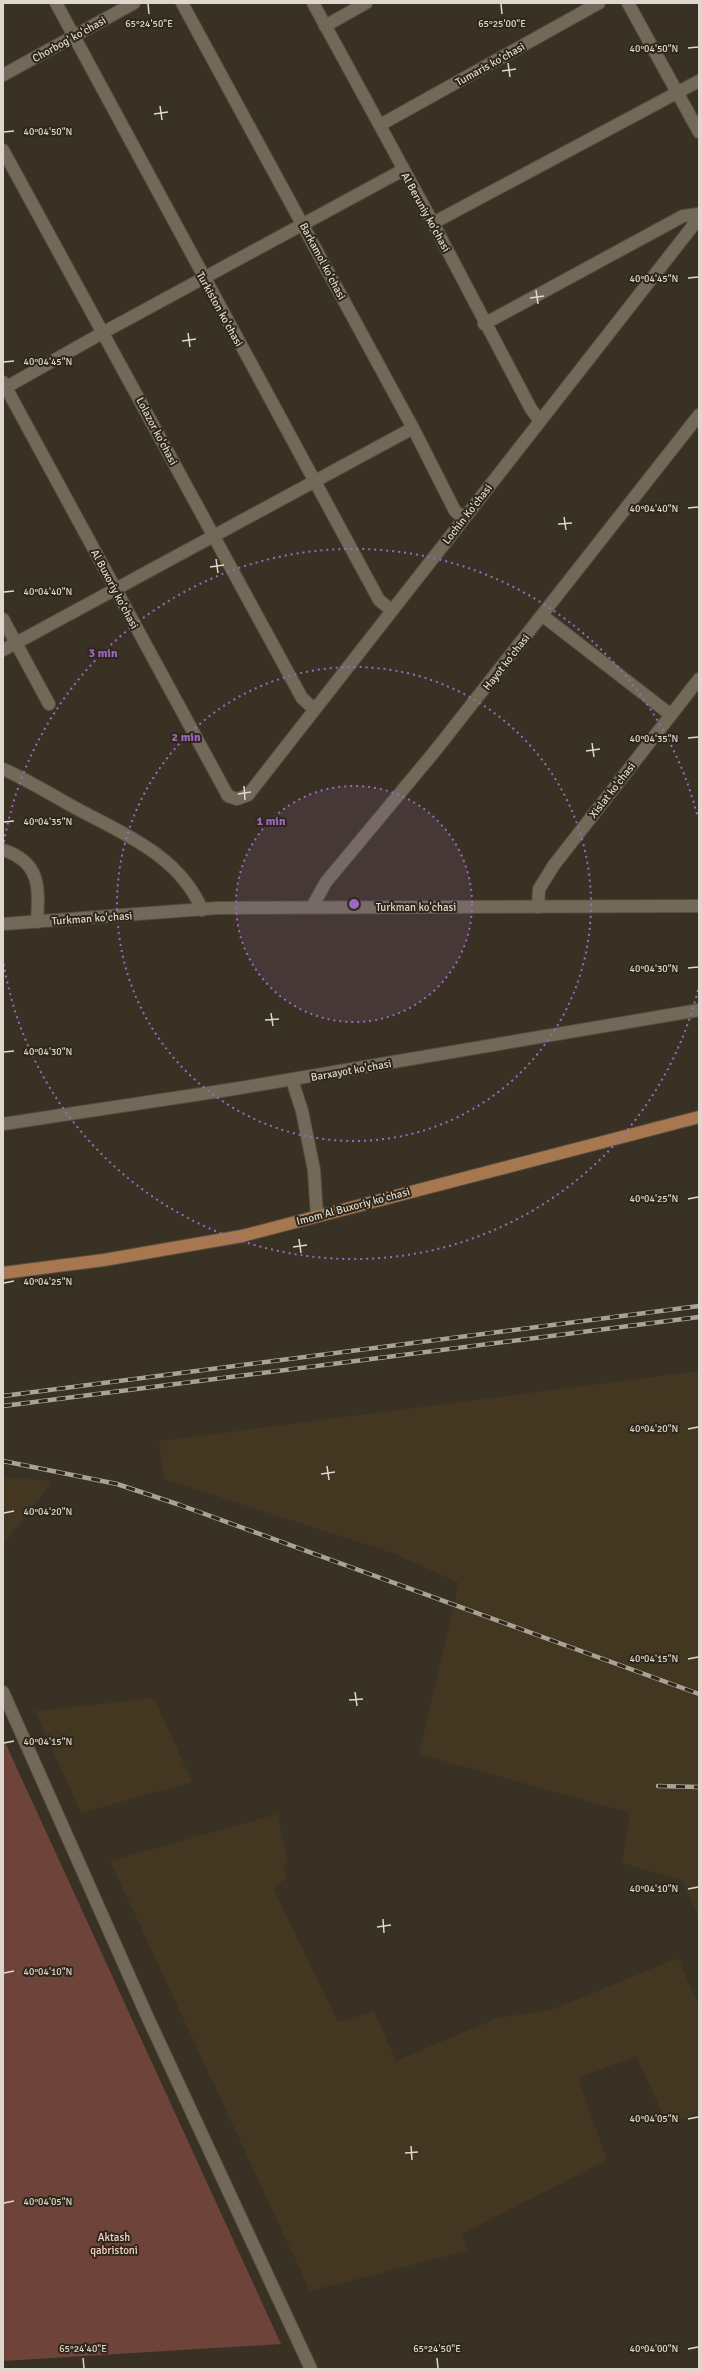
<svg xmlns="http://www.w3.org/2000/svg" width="702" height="2372" font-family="Signika,sans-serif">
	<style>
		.built { fill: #433722 }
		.green { fill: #6e433a }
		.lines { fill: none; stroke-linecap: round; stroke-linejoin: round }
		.minor-casing { stroke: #564e42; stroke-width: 14 }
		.major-casing { stroke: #564e42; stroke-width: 14 }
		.minor { stroke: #726959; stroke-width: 12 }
		.major { stroke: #a7774f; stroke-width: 12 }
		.rail-casing { stroke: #a9a298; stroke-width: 4.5 }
		.rail { stroke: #2f2719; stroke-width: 3; stroke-dasharray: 9; stroke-linecap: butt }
		.ticks { fill: none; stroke: #ddd7ce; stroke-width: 1.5 }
		.ring { fill: none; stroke: #9d68c4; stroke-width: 2; stroke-dasharray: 2 4 }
		.labels { text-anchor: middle; stroke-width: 4; stroke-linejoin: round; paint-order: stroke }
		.street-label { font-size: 11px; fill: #ddd7ce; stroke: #2f2719 }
		.park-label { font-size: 11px; fill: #f8d1c9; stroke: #2f2719 }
		.ticks-label { font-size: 10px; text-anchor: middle; fill: #ddd7ce; stroke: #2f2719; stroke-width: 4; stroke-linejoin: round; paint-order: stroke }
		.centre { fill: #9d68c4; stroke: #2f2719; stroke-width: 2 }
		.ring-label { font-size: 12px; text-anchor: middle; font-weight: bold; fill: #9d68c4; stroke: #2f2719; stroke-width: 4; stroke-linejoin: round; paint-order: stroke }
	</style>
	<rect width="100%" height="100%" fill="#393123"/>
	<g class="built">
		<path d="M699 1371V1920L683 1881 622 1863 630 1813 419 1754 459 1583 395 1554 164 1479 159 1441Z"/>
		<path d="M3 1477 52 1481 3 1545Z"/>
		<path d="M154 1698 192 1782 81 1813 35 1711Z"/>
		<path d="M277 1814 288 1862 283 1868 287 1878 273 1888 338 2022 374 2011 396 2061 497 2018 551 2010 678 1958 699 2006V2112L668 2125 636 2056 578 2078 607 2160 462 2234 467 2251 310 2291 110 1861Z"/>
	</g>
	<path class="green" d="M3 1738 281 2344 3 2361Z"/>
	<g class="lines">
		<g class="minor-casing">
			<g id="minor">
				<path d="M56 3 379 600 391 610"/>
				<path d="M182 3 413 428 455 511 464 518"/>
				<path d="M313 3 433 223 531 409 540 421"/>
				<path d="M628 3 699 132"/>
				<path d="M325 26 366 3"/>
				<path d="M3 75 134 3"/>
				<path d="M380 125 599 3"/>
				<path d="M3 150 302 698 314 709"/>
				<path d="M433 223 699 81"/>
				<path d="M484 324 683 216 699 214"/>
				<path d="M3 382 228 796 237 799 248 795 699 218"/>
				<path d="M3 389 104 332 403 170"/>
				<path d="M543 616 671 715"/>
				<path d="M3 619 49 704"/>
				<path d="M3 650 413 428"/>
				<path d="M3 769C30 781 55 797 81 811 127 835 181 858 202 910"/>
				<path d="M3 850C41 862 39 888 37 922"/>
				<path d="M312 907 326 882 435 751 699 415"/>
				<path d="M538 907 539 889 554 865 699 679"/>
				<path d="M3 924 218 908 699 906"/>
				<path d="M292 1080 302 1111 314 1170 317 1216"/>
				<path d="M3 1124 234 1089 699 1010"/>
				<path d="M3 1692 147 2016 311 2369"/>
			</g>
		</g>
		<g class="major-casing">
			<path id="major" d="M3 1273 104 1260 242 1236 699 1117"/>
		</g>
		<use href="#minor" class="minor"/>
		<use href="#major" class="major"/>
		<g class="rail-casing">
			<g id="rail">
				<path d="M3 1396 699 1306"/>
				<path d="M3 1406 699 1317"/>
				<path d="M3 1461 117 1484 180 1505 699 1694"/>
				<path d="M658 1786 699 1787"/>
			</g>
		</g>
		<use href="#rail" class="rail"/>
	</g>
	<path class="ticks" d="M148 4 149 14M501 4 502 14M688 48 698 47M508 63 510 77M502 71 516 69M160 106 162 120M154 114 168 112M4 132 14 131M688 278 698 277M536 290 538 304M530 298 544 296M188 333 190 347M182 341 196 339M4 362 14 361M688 508 698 507M564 517 566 530M558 524 572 523M216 559 218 573M210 567 224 565M4 592 14 591M688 738 698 737M592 743 594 757M586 751 600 749M244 786 245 800M238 794 251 792M4 822 14 821M688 968 698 967M271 1013 273 1026M265 1020 279 1019M4 1052 14 1051M688 1199 698 1197M299 1239 301 1253M293 1247 307 1245M4 1283 14 1281M688 1429 698 1427M327 1466 329 1480M321 1474 335 1472M4 1513 14 1511M688 1659 698 1657M355 1692 357 1706M349 1700 363 1699M4 1743 14 1741M688 1889 698 1887M383 1919 384 1933M377 1927 391 1925M4 1973 14 1971M688 2119 698 2117M411 2146 412 2160M405 2153 418 2152M4 2203 14 2201M688 2349 698 2347M83 2358 84 2368M437 2358 438 2368"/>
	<circle cx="354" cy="904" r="118" fill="#9d68c4" fill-opacity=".12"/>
	<g class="ring">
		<circle cx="354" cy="904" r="118"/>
		<circle cx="354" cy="904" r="237"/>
		<path d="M698 990A355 355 0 0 1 3 960M3 848A355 355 0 0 1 698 818"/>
	</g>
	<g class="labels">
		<g class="street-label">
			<text transform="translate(69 39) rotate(-29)" y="4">Chorbog' ko'chasi</text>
			<text transform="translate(490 64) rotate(-29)" y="4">Tumaris ko'chasi</text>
			<text transform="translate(426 212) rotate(61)" y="4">Al Beruniy ko'chasi</text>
			<text transform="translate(323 261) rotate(62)" y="4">Barkamol ko'chasi</text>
			<text transform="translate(220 309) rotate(61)" y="4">Turkiston ko'chasi</text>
			<text transform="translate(157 431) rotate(62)" y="4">Lolazor ko'chasi</text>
			<text transform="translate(467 514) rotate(-52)" y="4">Lochin Ko'chasi</text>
			<text transform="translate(115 589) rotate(62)" y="4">Al Buxoriy ko'chasi</text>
			<text transform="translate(506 662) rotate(-52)" y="4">Hayot ko'chasi</text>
			<text transform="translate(612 790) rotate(-52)" y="4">Xislat ko'chasi</text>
			<text x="416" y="911">Turkman ko'chasi</text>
			<text transform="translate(92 918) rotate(-4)" y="4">Turkman ko'chasi</text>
			<text transform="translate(351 1070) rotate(-10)" y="4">Barxayot ko'chasi</text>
			<text transform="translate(353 1206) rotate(-15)" y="4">Imom Al Buxoriy ko'chasi</text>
		</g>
		<g class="park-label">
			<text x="114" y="2241">Aktash<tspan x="114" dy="13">qabristoni</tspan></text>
		</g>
	</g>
	<g class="ticks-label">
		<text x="149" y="27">65°24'50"E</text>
		<text x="502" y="27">65°25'00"E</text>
		<text x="654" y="52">40°04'50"N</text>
		<text x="48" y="135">40°04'50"N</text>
		<text x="654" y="282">40°04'45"N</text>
		<text x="48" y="365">40°04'45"N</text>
		<text x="654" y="512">40°04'40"N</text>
		<text x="48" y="595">40°04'40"N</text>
		<text x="654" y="742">40°04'35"N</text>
		<text x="48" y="825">40°04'35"N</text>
		<text x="654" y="972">40°04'30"N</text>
		<text x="48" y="1055">40°04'30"N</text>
		<text x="654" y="1202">40°04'25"N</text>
		<text x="48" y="1285">40°04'25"N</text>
		<text x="654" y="1432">40°04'20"N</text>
		<text x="48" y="1515">40°04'20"N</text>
		<text x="654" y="1662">40°04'15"N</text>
		<text x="48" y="1745">40°04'15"N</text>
		<text x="654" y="1892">40°04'10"N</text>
		<text x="48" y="1975">40°04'10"N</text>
		<text x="654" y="2122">40°04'05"N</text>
		<text x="48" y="2205">40°04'05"N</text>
		<text x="83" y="2352">65°24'40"E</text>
		<text x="437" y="2352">65°24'50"E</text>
		<text x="654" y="2352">40°04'00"N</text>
	</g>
	<circle cx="354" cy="904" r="6" class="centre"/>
	<g class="ring-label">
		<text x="103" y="657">3 min</text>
		<text x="186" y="741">2 min</text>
		<text x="271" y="825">1 min</text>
	</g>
	<rect width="702" height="2372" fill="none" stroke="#ddd7ce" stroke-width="8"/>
</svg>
